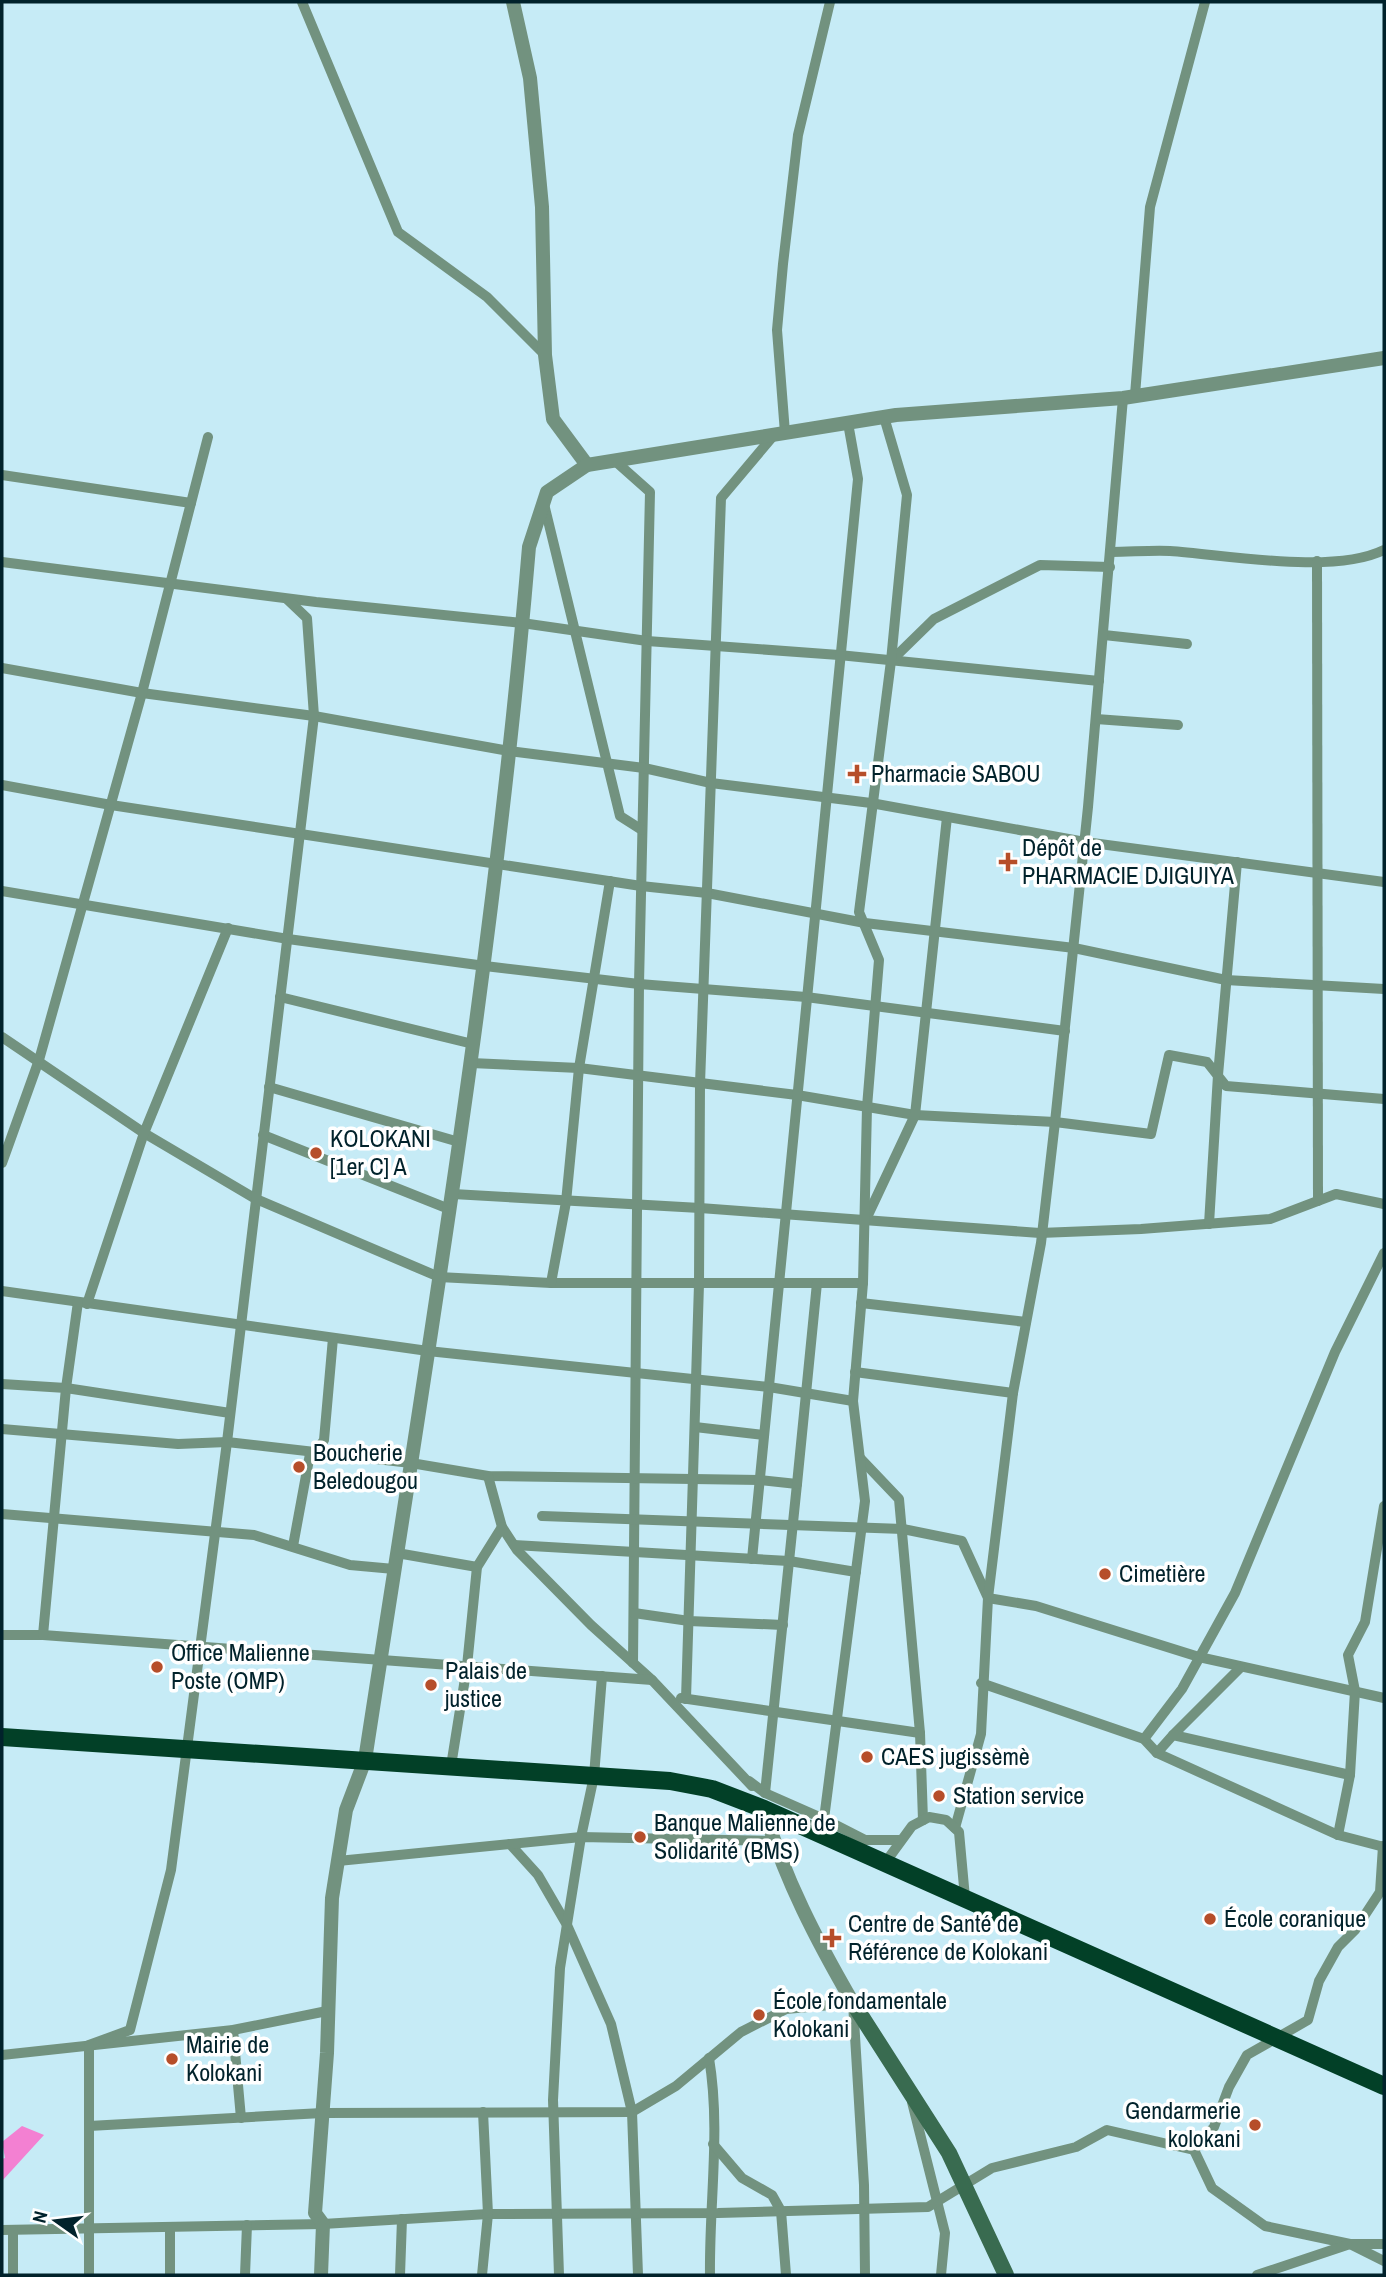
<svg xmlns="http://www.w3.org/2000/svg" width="1386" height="2277" font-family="'Archivo Narrow',sans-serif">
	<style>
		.forest { fill: #f380d2 }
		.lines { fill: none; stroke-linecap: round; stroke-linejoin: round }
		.minor { stroke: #72927f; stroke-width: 10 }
		.tertiary { stroke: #72927f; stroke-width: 14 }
		.secondary { stroke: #396b50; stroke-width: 16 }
		.trunk { stroke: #024027; stroke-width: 18 }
		.poi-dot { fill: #b64e2a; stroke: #fff; stroke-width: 2.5 }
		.labels { text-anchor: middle; stroke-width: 7; stroke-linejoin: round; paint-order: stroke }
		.poi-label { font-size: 24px; fill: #01222b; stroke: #fff; text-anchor: start }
	</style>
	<rect width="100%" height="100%" fill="#c6ebf6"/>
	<path class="forest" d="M22 2126 44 2135 2 2181V2159L5 2158 2 2142Z"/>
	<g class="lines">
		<g class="minor">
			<path d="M302 2 398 232 487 297 545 355"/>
			<path d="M1135 395 1150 207 1205 2"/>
			<path d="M785 433 777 330 783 264 798 135 830 2"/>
			<path d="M614 460 650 492 639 984 633 1663"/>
			<path d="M2 475 191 503"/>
			<path d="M544 504 620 816 642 830"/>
			<path d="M1111 552C1131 552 1151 550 1170 551 1228 555 1333 575 1384 550"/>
			<path d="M1317 561 1318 1201"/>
			<path d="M2 562 316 602 522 623 647 641 839 655 1099 681"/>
			<path d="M1104 635 1187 644"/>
			<path d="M891 661 934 619 1040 565 1110 567"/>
			<path d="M2 668 142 693 314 716 509 751 644 768 711 783 871 803 1085 842 1384 882"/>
			<path d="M1096 719 1178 725"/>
			<path d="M2 785 111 805 641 886 707 893 865 923 1074 948 1226 980 1384 989"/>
			<path d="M2 891 288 939 485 966 639 984 806 997 1065 1031"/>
			<path d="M280 997 473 1044"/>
			<path d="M2 1037 144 1133 254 1198 439 1277 551 1283H863"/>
			<path d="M471 1063 579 1068 797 1095 915 1115 1055 1122 1151 1134 1169 1055 1207 1062 1226 1086 1384 1099"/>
			<path d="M269 1087 459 1142"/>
			<path d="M263 1135 449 1209"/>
			<path d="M2 1163 39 1060 142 693 208 437"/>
			<path d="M453 1194 700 1208 1040 1233 1141 1229 1270 1219 1336 1194 1384 1204"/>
			<path d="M868 1215 915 1115 947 817"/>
			<path d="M1209 1224 1218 1075 1237 862"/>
			<path d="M551 1283 566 1202 579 1068 610 881"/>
			<path d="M2 1291 428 1351 769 1387 853 1401"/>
			<path d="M861 1303 1026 1322"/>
			<path d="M87 1304 144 1133 228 928"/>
			<path d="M855 1372 1013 1393"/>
			<path d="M2 1384 66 1388 230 1413"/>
			<path d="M695 1427 764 1435"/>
			<path d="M2 1429 178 1444 227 1442 411 1463 488 1476 760 1480 797 1484 765 1793 749 1781"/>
			<path d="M860 1458 899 1499 920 1733 923 1820"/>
			<path d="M488 1476 502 1527 517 1550 591 1625 652 1680 752 1786"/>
			<path d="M797 1484 817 1283"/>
			<path d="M2 1514 254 1535 350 1565 394 1569"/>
			<path d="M542 1516 903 1529 962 1541 988 1598 1036 1606 1199 1657 1384 1698"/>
			<path d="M514 1545 789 1561 856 1572"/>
			<path d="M293 1546 310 1454 316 1452 324 1440 333 1338"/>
			<path d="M397 1553 477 1567"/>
			<path d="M752 1559 858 479 848 423"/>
			<path d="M634 1613 689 1621 783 1625"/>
			<path d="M2 1635H43L652 1680"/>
			<path d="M43 1635 66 1388 78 1302"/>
			<path d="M981 1683 1144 1739 1157 1753 1338 1835 1384 1847"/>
			<path d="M681 1698 920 1733"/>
			<path d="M686 1699 699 1284 700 1084 721 498 774 435"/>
			<path d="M1173 1735 1240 1668"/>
			<path d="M1144 1739 1182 1689 1235 1593 1335 1352 1384 1253"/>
			<path d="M1157 1753 1173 1735 1350 1775"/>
			<path d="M451 1766 467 1666 477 1567 502 1527"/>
			<path d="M765 1793 824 1819 865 1501 853 1401 863 1283 867 1107 879 960 859 912 891 661 907 495 884 417"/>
			<path d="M824 1819 865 1840H901"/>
			<path d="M955 1828 981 1734 988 1598 1013 1393 1041 1243 1055 1122 1088 807 1123 398"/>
			<path d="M1338 1835 1350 1775 1355 1691 1348 1655 1365 1622 1384 1506"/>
			<path d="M510 1844 538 1875 567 1925 611 2024 632 2112 638 2275"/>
			<path d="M338 1861 581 1837 773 1841"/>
			<path d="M885 1863 912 1826 929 1817 946 1820 959 1832 965 1898"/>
			<path d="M233 2030 241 2118"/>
			<path d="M2 2055 233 2030 327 2011"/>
			<path d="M709 2058C721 2129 709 2203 710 2275"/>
			<path d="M912 2102 945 2233 941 2275"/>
			<path d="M89 2126 322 2113 632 2112 676 2086 741 2032 786 2009 853 2003 864 2185 865 2275"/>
			<path d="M713 2144 742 2178 772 2195 781 2211 786 2275"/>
			<path d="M1194 2150 1212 2188 1265 2226 1350 2244 1384 2261"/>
			<path d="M170 2227V2275"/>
			<path d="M2 2230 323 2224 488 2214 718 2213 928 2207 992 2168 1076 2147 1107 2130 1194 2150 1214 2127 1229 2087 1247 2055 1308 2020 1319 1981 1338 1947 1355 1930 1380 1892 1383 1846"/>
			<path d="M13 2275V2230"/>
			<path d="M89 2275V2045L130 2030 171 1870 227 1442 314 716 307 618 287 599"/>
			<path d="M245 2275 247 2225"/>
			<path d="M400 2275 402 2219"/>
			<path d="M482 2275 488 2214 483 2112"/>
			<path d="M559 2275 553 2100 560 1968 581 1837 594 1776 602 1676"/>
			<path d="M1257 2275 1350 2244H1384"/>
		</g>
		<g class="tertiary">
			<path d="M513 2 530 78 542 207 545 355 553 419 587 465"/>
			<path d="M764 1809C784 1878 817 1941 853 2003"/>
			<path d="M321 2275 323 2224 315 2213 327 2053 332 1898 346 1810 365 1760C427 1357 495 954 529 547L547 492 587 465 896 415 1123 398 1384 358"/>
		</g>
		<path class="secondary" d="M853 2003 949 2153 1006 2275"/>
		<path class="trunk" d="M2 1737 670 1781 712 1789 764 1809 1384 2086"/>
	</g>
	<g class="poi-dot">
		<path d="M853.5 763.5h7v7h7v7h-7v7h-7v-7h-7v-7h7z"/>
		<path d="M1004.5 851.5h7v7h7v7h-7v7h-7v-7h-7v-7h7z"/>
		<circle cx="316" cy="1153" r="7"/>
		<circle cx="299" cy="1467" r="7"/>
		<circle cx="1105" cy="1574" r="7"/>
		<circle cx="157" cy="1667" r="7"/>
		<circle cx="431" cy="1685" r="7"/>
		<circle cx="867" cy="1757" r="7"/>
		<circle cx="939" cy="1796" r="7"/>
		<circle cx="640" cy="1837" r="7"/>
		<circle cx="1210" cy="1919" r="7"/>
		<path d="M828.5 1927.5h7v7h7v7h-7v7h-7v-7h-7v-7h7z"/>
		<circle cx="759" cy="2015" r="7"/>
		<circle cx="172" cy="2059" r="7"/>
		<circle cx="1255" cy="2125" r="7"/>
	</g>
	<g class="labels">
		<g class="poi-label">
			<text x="871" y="782">Pharmacie SABOU</text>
			<text x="1022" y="856">Dépôt de<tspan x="1022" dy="28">PHARMACIE DJIGUIYA</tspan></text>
			<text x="330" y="1147">KOLOKANI<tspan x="330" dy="28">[1er C] A</tspan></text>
			<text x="313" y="1461">Boucherie<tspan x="313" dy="28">Beledougou</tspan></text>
			<text x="1119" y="1582">Cimetière</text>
			<text x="171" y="1661">Office Malienne<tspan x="171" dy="28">Poste (OMP)</tspan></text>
			<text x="445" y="1679">Palais de<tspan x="445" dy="28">justice</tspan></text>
			<text x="881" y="1765">CAES jugissèmè</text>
			<text x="953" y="1804">Station service</text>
			<text x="654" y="1831">Banque Malienne de<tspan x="654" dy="28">Solidarité (BMS)</tspan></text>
			<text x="1224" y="1927">École coranique</text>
			<text x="848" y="1932">Centre de Santé de<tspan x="848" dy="28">Référence de Kolokani</tspan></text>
			<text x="773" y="2009">École fondamentale<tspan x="773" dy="28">Kolokani</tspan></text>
			<text x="186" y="2053">Mairie de<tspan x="186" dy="28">Kolokani</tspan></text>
			<text x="1241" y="2119" text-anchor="end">Gendarmerie<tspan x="1241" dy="28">kolokani</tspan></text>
		</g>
	</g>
	<rect width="1386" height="2277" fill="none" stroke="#01222b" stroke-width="7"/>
	<g transform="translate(56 2221) rotate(284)" stroke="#ffffff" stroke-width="5" paint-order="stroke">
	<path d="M0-5L12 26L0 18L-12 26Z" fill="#01222b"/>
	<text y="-10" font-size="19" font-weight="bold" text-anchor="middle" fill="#01222b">N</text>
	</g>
</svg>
